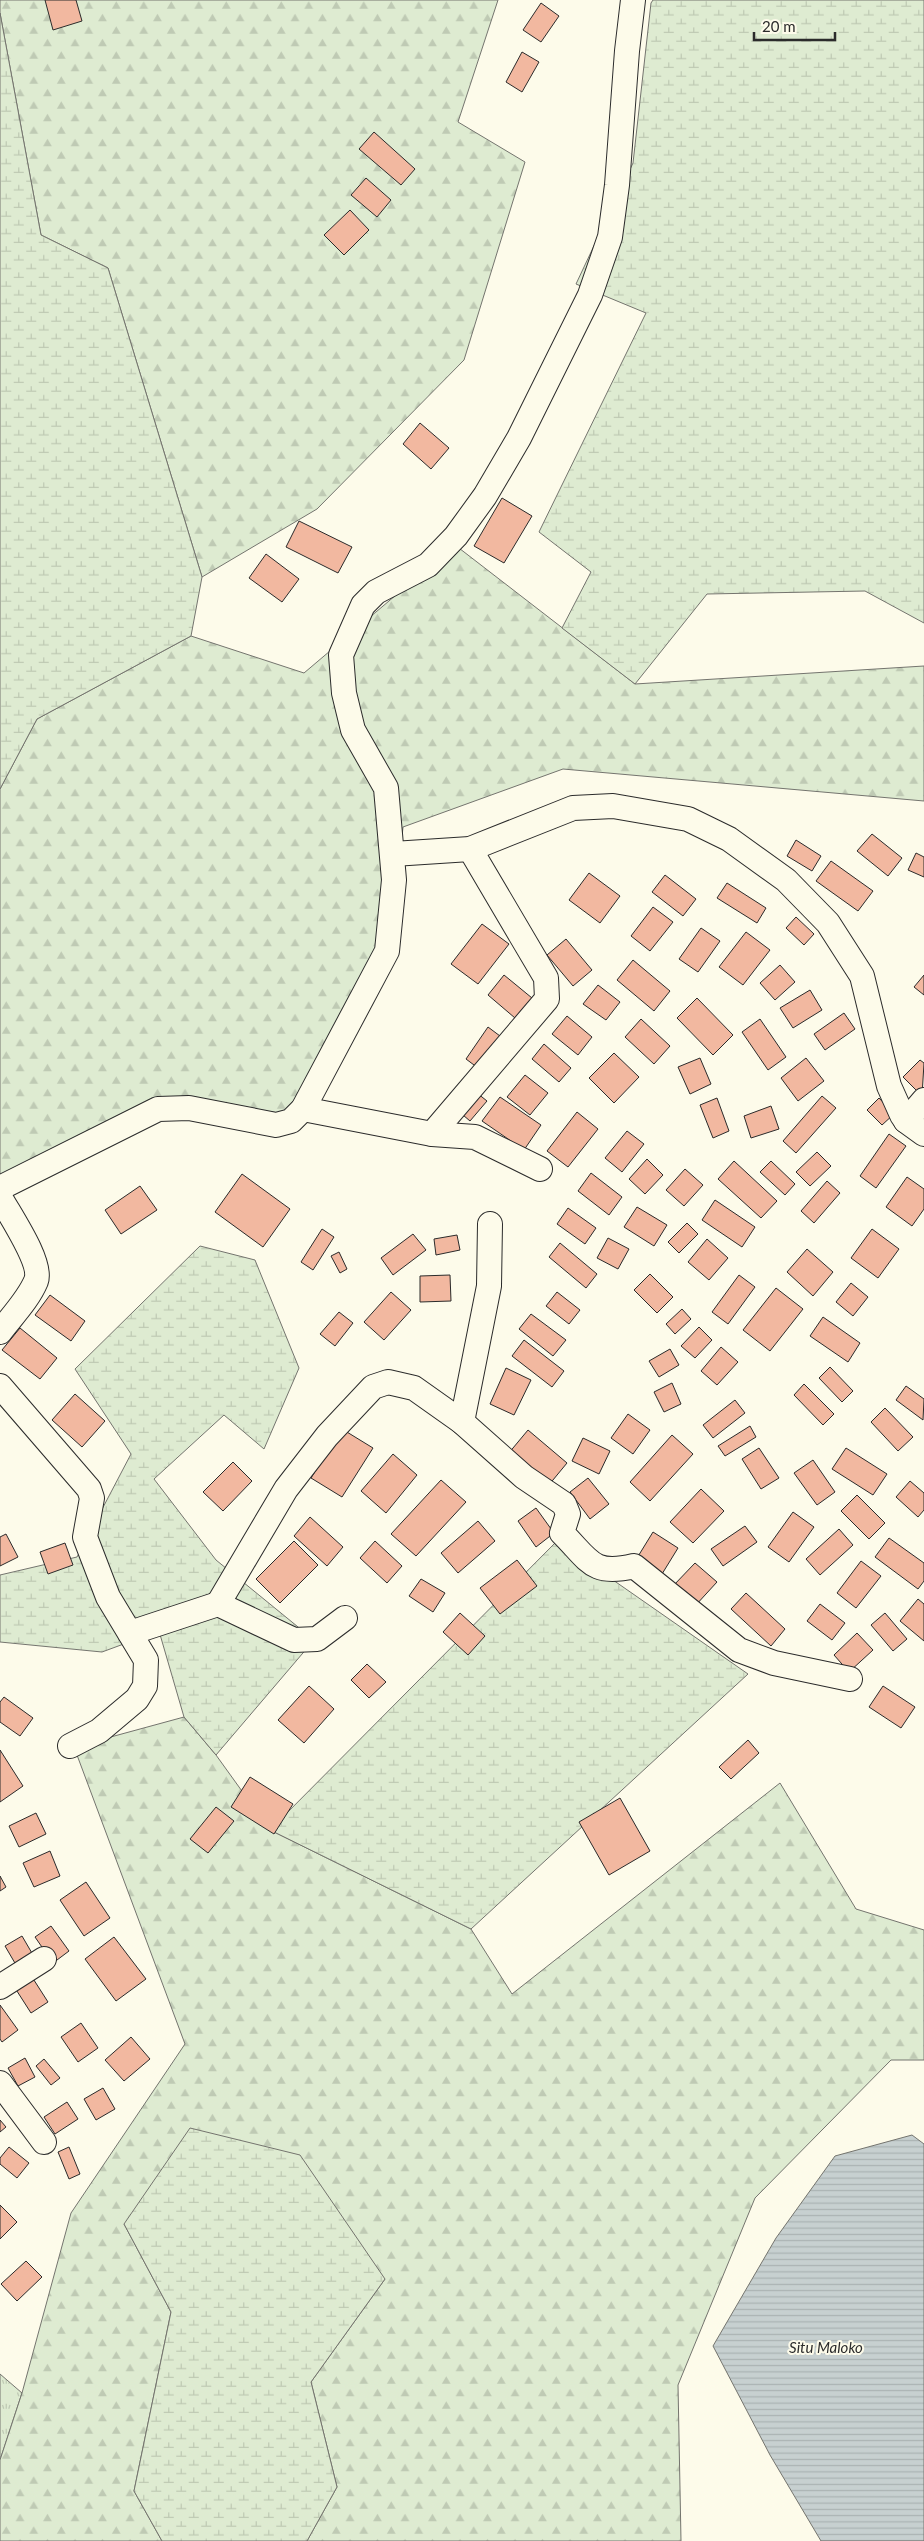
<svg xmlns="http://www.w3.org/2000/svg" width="924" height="2541" font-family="Lato,sans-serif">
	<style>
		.grass { fill: url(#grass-tufts); stroke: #74746e }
		.forest { fill: url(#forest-firs); stroke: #74746e }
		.wetland { fill: url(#wetland-marsh); stroke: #74746e }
		.water { fill: url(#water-rules); stroke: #74746e }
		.building { fill: #f2b8a0; stroke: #2b2b2b }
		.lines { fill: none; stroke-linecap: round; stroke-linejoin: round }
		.street-casing { stroke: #2b2b2b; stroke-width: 26 }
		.street { stroke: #fdfbea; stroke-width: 24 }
		.labels { text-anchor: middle; stroke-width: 4; stroke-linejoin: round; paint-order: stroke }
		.water-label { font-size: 15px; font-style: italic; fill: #2b2b2b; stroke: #fdfbea }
	</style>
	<defs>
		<pattern id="grass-tufts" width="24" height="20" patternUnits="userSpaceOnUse" patternTransform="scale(1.25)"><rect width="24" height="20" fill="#deebd1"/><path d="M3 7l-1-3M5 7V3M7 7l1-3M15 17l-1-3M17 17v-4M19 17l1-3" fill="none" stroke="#bfcab4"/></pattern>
		<pattern id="forest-firs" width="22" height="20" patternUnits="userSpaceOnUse" patternTransform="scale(1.25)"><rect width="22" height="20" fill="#deebd1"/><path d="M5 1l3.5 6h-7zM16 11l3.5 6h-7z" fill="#bfcab4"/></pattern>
		<pattern id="wetland-marsh" width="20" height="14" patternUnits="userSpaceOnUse" patternTransform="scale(1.25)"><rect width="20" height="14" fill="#deebd1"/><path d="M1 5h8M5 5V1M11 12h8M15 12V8" fill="none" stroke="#bfcab4"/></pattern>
		<pattern id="water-rules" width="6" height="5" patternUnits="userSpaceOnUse" patternTransform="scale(1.25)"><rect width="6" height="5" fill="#c7d0d0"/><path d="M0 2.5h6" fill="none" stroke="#abb3b3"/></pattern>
	</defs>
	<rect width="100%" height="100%" fill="#fdfbea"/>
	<path class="grass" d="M0 2374 22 2393 0 2460Z"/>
	<g class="forest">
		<path d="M0 0H498L458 122 525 162 464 360 317 509 202 577 108 268 41 235 0 13Z"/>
		<path d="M455 545 635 684 924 666V801L563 769 403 827 391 946 287 1114 203 1103 129 1118 0 1200V789L37 719 191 636 304 673Z"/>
		<path d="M184 1717 216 1755 270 1830 471 1929 512 1994 780 1783 856 1909 924 1930V2060H891L755 2198 678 2385 681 2541H307L337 2487 311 2382 385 2279 124 2224 171 2312 134 2491 162 2541H0V2460L22 2393 71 2213 185 2044 74 1747Z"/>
	</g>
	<g class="wetland">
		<path d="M653 0H924V623L865 591 707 594 635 684 562 628 591 572 539 532 646 313 576 284 633 163 651 3Z"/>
		<path d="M0 13 41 235 108 268 202 577 191 636 37 719 0 789Z"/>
		<path d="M200 1246 255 1260 299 1368 264 1449 224 1415 154 1479 216 1560 314 1640 216 1755 184 1717 159 1631 102 1652 0 1642V1575L77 1557 131 1454 75 1369Z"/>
		<path d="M557 1541 748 1674 471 1929 270 1830Z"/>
		<path d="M190 2128 300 2155 385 2279 311 2382 337 2487 307 2541H162L134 2491 171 2312 124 2224Z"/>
	</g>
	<path class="water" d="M912 2135 924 2144V2541H821L770 2455 713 2346 776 2238 835 2156Z"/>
	<g class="building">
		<path d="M45 0H76L82 21 53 30Z"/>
		<path d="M541 3 559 16 541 42 523 30Z"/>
		<path d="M522 52 539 62 522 92 506 82Z"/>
		<path d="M374 132 415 169 401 185 359 149Z"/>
		<path d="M366 178 391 200 377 217 351 195Z"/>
		<path d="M350 210 369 230 344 255 324 235Z"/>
		<path d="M420 423 449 448 431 469 403 444Z"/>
		<path d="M502 498 532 516 504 563 474 546Z"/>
		<path d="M299 521 352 547 338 573 286 547Z"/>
		<path d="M266 554 299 579 282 602 249 578Z"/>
		<path d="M872 834 902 858 888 876 857 851Z"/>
		<path d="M796 840 821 856 812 871 787 856Z"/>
		<path d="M916 853 924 857V877L908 870Z"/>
		<path d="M831 861 873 891 858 911 816 881Z"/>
		<path d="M589 873 620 896 600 923 569 900Z"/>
		<path d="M665 875 696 899 683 916 652 892Z"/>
		<path d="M727 883 766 908 757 923 717 898Z"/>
		<path d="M653 907 673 922 650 951 631 936Z"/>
		<path d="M796 917 814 934 804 945 786 928Z"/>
		<path d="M482 924 509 944 478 984 451 964Z"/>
		<path d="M701 928 720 941 698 972 679 959Z"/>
		<path d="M746 932 770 950 743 985 719 967Z"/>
		<path d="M566 939 592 970 573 986 547 955Z"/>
		<path d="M633 960 670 991 654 1011 617 980Z"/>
		<path d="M780 965 795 982 775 1000 760 983Z"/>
		<path d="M504 975 532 998 515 1018 488 995Z"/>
		<path d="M924 975V995L914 987Z"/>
		<path d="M598 985 620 1002 606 1020 583 1004Z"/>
		<path d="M810 990 822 1010 793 1028 780 1008Z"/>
		<path d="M697 998 733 1035 713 1055 677 1018Z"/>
		<path d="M844 1013 855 1029 825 1050 814 1034Z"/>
		<path d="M567 1016 592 1037 578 1055 552 1034Z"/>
		<path d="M641 1019 670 1046 654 1064 625 1037Z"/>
		<path d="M760 1019 786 1057 768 1070 742 1032Z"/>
		<path d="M488 1027 504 1039 482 1071 466 1059Z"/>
		<path d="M544 1044 571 1068 559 1082 532 1059Z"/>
		<path d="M614 1053 639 1077 614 1103 589 1078Z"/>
		<path d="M700 1058 711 1084 690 1094 678 1067Z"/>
		<path d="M806 1058 824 1081 798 1101 781 1078Z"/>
		<path d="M920 1060 924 1063 922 1096 903 1077Z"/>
		<path d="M525 1075 548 1093 530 1115 507 1097Z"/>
		<path d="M472 1089 487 1101 470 1121 456 1109Z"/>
		<path d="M822 1096 836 1108 796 1153 783 1141Z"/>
		<path d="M500 1097 541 1125 524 1150 482 1121Z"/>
		<path d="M717 1098 729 1131 713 1138 700 1105Z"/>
		<path d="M879 1098 894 1114 882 1125 867 1110Z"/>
		<path d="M771 1106 779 1129 751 1138 744 1116Z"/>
		<path d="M577 1112 598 1129 568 1167 547 1151Z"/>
		<path d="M627 1131 644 1144 622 1172 605 1158Z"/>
		<path d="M889 1134 906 1146 876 1188 860 1176Z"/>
		<path d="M817 1152 831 1166 810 1186 796 1172Z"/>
		<path d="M647 1159 663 1175 645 1194 629 1179Z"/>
		<path d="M734 1161 777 1201 761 1218 718 1179Z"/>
		<path d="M771 1161 795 1184 785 1195 760 1172Z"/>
		<path d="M685 1169 703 1185 684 1206 666 1190Z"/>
		<path d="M591 1173 622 1197 609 1215 578 1191Z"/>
		<path d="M242 1174 290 1209 263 1247 215 1212Z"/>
		<path d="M907 1177 924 1189V1209L912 1226 886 1207Z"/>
		<path d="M827 1181 840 1193 814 1223 801 1211Z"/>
		<path d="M140 1186 157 1210 121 1234 105 1210Z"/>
		<path d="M715 1200 755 1227 742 1247 702 1220Z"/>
		<path d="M637 1207 667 1225 654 1246 624 1227Z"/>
		<path d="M568 1208 596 1228 585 1244 557 1224Z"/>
		<path d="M687 1223 698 1234 679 1253 668 1242Z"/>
		<path d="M322 1229 334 1237 313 1270 301 1262Z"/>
		<path d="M872 1229 899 1249 878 1278 851 1258Z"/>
		<path d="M413 1234 426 1250 393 1275 381 1258Z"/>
		<path d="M457 1235 460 1250 436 1255 434 1239Z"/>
		<path d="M608 1238 629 1249 618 1269 597 1258Z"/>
		<path d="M707 1239 728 1258 709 1280 688 1262Z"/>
		<path d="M560 1243 597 1274 586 1288 549 1257Z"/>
		<path d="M807 1249 833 1272 813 1296 787 1272Z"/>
		<path d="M339 1252 347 1269 340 1273 331 1256Z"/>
		<path d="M650 1274 673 1297 657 1313 634 1290Z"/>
		<path d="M450 1275 451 1301 420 1302V1276Z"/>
		<path d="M739 1275 755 1287 728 1324 712 1312Z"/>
		<path d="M851 1283 868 1297 853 1316 836 1302Z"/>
		<path d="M776 1288 803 1309 770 1351 743 1330Z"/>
		<path d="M391 1292 411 1310 384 1340 364 1322Z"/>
		<path d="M557 1292 580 1310 569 1324 546 1306Z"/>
		<path d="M50 1295 85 1321 71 1341 35 1315Z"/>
		<path d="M682 1309 691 1319 675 1334 666 1324Z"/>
		<path d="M339 1312 353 1323 335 1346 320 1334Z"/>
		<path d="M531 1314 566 1340 553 1356 519 1329Z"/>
		<path d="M823 1317 860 1343 848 1362 810 1336Z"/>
		<path d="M699 1327 712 1340 695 1358 681 1346Z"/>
		<path d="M20 1328 57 1358 40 1379 2 1350Z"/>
		<path d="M524 1340 564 1371 552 1387 512 1356Z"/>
		<path d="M721 1347 738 1362 717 1385 701 1371Z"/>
		<path d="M670 1349 679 1365 659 1377 649 1361Z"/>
		<path d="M830 1367 853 1391 842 1402 819 1378Z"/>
		<path d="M506 1368 531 1380 514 1415 490 1404Z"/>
		<path d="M672 1383 681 1404 664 1412 654 1392Z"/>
		<path d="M804 1384 834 1414 823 1425 794 1395Z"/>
		<path d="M906 1386 924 1399 923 1420 896 1400Z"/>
		<path d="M75 1394 105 1421 82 1447 52 1420Z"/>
		<path d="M735 1400 745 1413 713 1438 703 1425Z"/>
		<path d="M885 1408 913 1437 898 1451 871 1422Z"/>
		<path d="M628 1414 650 1430 633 1454 611 1438Z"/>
		<path d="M750 1426 756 1437 725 1456 718 1446Z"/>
		<path d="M342 1429 373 1448 342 1497 311 1478Z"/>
		<path d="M528 1430 567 1463 548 1486 508 1454Z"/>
		<path d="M672 1435 693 1454 650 1501 630 1482Z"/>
		<path d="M583 1438 610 1451 599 1474 572 1461Z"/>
		<path d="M759 1448 779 1478 761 1489 742 1459Z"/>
		<path d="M846 1448 887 1474 873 1495 832 1469Z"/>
		<path d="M393 1454 417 1475 386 1513 361 1491Z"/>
		<path d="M813 1460 835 1492 817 1505 794 1473Z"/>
		<path d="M233 1462 252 1481 223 1511 203 1492Z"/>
		<path d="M588 1478 609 1504 590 1519 570 1492Z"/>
		<path d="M441 1480 466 1502 416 1556 391 1534Z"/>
		<path d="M910 1481 924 1493V1510L918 1517 896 1497Z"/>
		<path d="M701 1489 724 1511 693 1543 670 1522Z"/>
		<path d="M857 1495 885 1523 869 1539 841 1511Z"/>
		<path d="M536 1508 554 1533 536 1547 518 1521Z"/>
		<path d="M793 1512 814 1527 789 1562 768 1547Z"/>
		<path d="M310 1517 343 1547 327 1566 294 1536Z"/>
		<path d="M478 1521 495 1541 458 1573 441 1553Z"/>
		<path d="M745 1526 757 1542 723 1566 711 1549Z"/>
		<path d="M839 1529 853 1545 820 1575 806 1559Z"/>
		<path d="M653 1532 678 1548 662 1574 637 1558Z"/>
		<path d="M6 1534 18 1557 0 1566V1537Z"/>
		<path d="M889 1538 924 1563V1581L918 1589 875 1557Z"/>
		<path d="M294 1541 318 1565 280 1603 256 1579Z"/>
		<path d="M375 1541 402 1566 387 1583 360 1558Z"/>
		<path d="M65 1543 73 1565 48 1574 40 1552Z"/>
		<path d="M517 1560 537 1586 500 1614 480 1588Z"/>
		<path d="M861 1561 881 1576 856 1608 837 1593Z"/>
		<path d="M695 1563 717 1582 695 1606 673 1586Z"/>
		<path d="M421 1579 445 1593 433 1612 409 1596Z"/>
		<path d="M746 1593 785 1629 771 1646 731 1609Z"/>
		<path d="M918 1599 924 1604V1641L900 1621Z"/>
		<path d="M820 1604 845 1623 832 1640 807 1621Z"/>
		<path d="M460 1613 485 1636 468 1655 443 1632Z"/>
		<path d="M885 1613 907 1639 893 1651 871 1625Z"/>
		<path d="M857 1633 873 1650 849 1672 834 1655Z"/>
		<path d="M367 1664 386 1682 369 1698 351 1680Z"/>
		<path d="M309 1686 334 1709 304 1743 278 1720Z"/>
		<path d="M883 1686 915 1707 901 1728 869 1707Z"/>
		<path d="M4 1697 33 1718 20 1736 0 1722V1702Z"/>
		<path d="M748 1740 759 1753 731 1779 719 1767Z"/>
		<path d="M0 1750 23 1786 0 1802Z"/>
		<path d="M250 1777 293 1804 274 1834 231 1807Z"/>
		<path d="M620 1798 650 1851 609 1875 579 1822Z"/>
		<path d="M216 1807 234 1821 208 1853 190 1839Z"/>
		<path d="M36 1813 46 1834 19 1847 9 1826Z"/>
		<path d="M50 1851 60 1876 34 1887 23 1863Z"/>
		<path d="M0 1876 6 1887 0 1891Z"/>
		<path d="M86 1882 110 1918 84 1936 60 1900Z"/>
		<path d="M51 1926 69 1951 53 1963 35 1937Z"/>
		<path d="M22 1936 36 1960 19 1970 5 1946Z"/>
		<path d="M114 1937 146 1979 116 2001 85 1959Z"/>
		<path d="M32 1977 48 2002 31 2013 15 1988Z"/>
		<path d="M0 2005 18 2030 2 2042 0 2039Z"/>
		<path d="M81 2023 98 2048 78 2062 61 2037Z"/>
		<path d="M131 2037 150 2059 124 2081 105 2060Z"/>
		<path d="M25 2058 35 2077 18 2086 8 2068Z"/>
		<path d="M44 2059 60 2078 51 2085 36 2066Z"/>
		<path d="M103 2088 115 2109 96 2120 84 2099Z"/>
		<path d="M67 2102 78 2119 55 2134 44 2117Z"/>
		<path d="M0 2120 6 2127 0 2132Z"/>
		<path d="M9 2147 29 2163 17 2178 0 2164V2158Z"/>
		<path d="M69 2147 80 2174 69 2179 58 2152Z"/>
		<path d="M0 2205 17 2222 0 2239Z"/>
		<path d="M26 2261 42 2277 17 2301 1 2284Z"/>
	</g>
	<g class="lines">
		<g class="street-casing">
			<g id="street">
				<path d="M393 854 470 849 573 808 613 806 688 819 729 839 786 880 828 923 862 976 889 1086 902 1115 906 1121 924 1134"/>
				<path d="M303 1109 432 1134 475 1137 540 1169"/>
				<path d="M906 1121 924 1100"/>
				<path d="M432 1134 547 999 546 978 470 849"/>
				<path d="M0 1188 158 1109 189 1108 276 1125 291 1121 303 1109 387 951 394 880 386 788 353 730 344 693 341 655 363 605 376 592 428 565 456 536 485 496 519 438 590 295 610 237 617 185 627 51 633 0"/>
				<path d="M0 1197C9 1214 43 1263 36 1281 28 1300 12 1316 0 1332"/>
				<path d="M0 1386 89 1489 92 1498 85 1537 108 1597 146 1660 145 1686 137 1699 99 1731 70 1746"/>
				<path d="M462 1422 489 1286 490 1224"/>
				<path d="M218 1604 286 1489 327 1436 373 1387 388 1382 414 1388 462 1422 524 1477 564 1504 568 1514 562 1533C590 1561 592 1576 634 1566L739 1650 774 1663 850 1679"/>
				<path d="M130 1633 218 1604 294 1640 317 1639 345 1618"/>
				<path d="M0 1987 44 1959"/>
				<path d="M0 2083 44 2142"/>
			</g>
		</g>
		<use href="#street" class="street"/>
	</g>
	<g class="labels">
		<g class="water-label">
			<text x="826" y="2353">Situ Maloko</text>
		</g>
	</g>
	<path d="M754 32v8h81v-8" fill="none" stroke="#2b2b2b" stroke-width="2.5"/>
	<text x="762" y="32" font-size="15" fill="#2b2b2b" stroke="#fdfbea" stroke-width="4" paint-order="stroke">20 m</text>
</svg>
